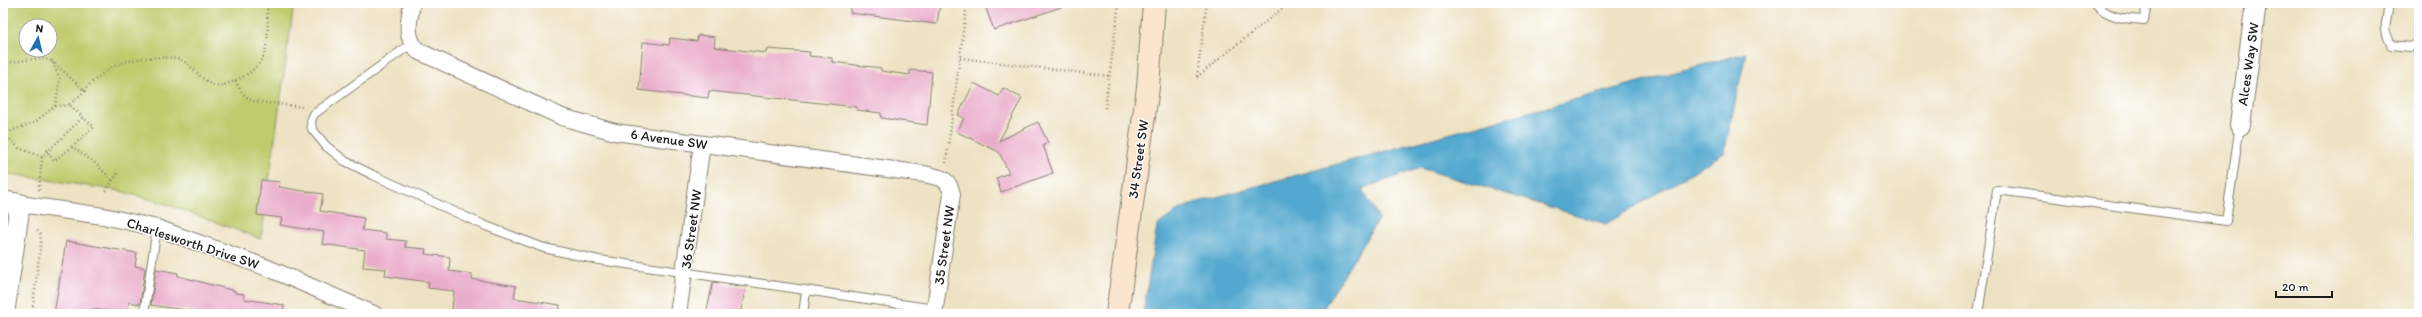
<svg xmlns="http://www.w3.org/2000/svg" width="2422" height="317" font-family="Itim,sans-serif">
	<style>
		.green { fill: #bfcb6d; stroke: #6e7444; fill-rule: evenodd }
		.water { fill: #53a8cf; stroke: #386276 }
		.building { fill: #eaaccb }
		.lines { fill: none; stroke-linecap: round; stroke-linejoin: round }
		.service-casing { stroke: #847f70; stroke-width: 10 }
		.minor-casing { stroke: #847f70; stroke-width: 18 }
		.tertiary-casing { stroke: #847f70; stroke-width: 22 }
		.secondary-casing { stroke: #847f70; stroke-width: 24 }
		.path { stroke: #847f70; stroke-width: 2.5; stroke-dasharray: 1 3; stroke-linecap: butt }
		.service { stroke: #fff; stroke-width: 8 }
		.minor { stroke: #fff; stroke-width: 16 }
		.tertiary { stroke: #fff; stroke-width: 20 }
		.secondary { stroke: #fce5cf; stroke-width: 22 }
		.labels { text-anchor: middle; stroke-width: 3; stroke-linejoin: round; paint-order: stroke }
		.street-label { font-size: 14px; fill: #1c1c1c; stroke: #fff }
	</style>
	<rect width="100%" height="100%" fill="#fff"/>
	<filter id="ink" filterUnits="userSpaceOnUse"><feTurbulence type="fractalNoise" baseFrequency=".025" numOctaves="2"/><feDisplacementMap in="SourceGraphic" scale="8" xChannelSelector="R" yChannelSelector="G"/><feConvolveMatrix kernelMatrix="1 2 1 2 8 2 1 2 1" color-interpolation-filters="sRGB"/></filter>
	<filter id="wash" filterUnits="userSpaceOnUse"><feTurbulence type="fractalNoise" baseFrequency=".012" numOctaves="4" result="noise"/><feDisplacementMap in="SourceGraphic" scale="16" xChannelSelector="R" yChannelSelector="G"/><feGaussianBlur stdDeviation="0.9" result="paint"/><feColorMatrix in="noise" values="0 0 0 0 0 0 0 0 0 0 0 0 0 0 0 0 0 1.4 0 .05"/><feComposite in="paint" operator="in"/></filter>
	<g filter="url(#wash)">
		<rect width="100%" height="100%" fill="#ede2c3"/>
		<path class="green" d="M3 3H294L261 239 166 204 120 191 3 173ZM26 26H50V50H26Z"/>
		<path class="water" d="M1746 53 1724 153 1606 224 1420 168 1362 189 1379 218 1320 314H1143L1157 226 1178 210 1198 202Z"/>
		<g id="blocks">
			<g class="building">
				<path d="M850 3H940L937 24 850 13Z"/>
				<path d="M984 3H1063L1064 6 994 30Z"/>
				<path d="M698 35 715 37 714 47 766 53 767 49 810 52 809 56 832 58V62L881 68V71L910 75V70L932 72 927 125 881 118V113L857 110V107L709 91 708 98 639 90 643 42 669 45 670 38 697 41Z"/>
				<path d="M974 83 999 96 1003 88 1022 98 999 141 1038 122 1048 143 1043 145 1053 173 1001 192 996 178 1009 173 999 152 957 132 964 118 958 115Z"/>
				<path d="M261 180 280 182 279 187 323 194 320 211 364 218 362 230 386 233V239L406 241 405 247 426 249 425 254 450 257 449 271 472 274V279L516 286 514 298 560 305 559 314H475L452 309 454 291 428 288 429 282 385 276 386 269 363 267 365 250 322 244 324 232 280 225 282 218 257 215Z"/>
				<path d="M66 241 137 253 135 266 145 268 140 304 129 302 127 314 92 309 91 314H54Z"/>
				<path d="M156 269 178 273V276L235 291V293L244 294V299L284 305 283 314H197L198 312 151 305Z"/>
				<path d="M713 282 746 287 740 314H706Z"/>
			</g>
		</g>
	</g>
	<g filter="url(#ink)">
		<use href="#blocks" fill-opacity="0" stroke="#847f70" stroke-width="1"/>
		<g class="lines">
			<g class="service-casing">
				<g id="service">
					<path d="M2095 3C2108 18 2125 19 2144 20L2147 3"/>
					<path d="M2389 3 2385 30 2391 45 2410 47 2419 42"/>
					<path d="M411 44 314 114 311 121 312 129 326 146 345 161 373 175 486 226 544 248 599 260 935 309"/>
					<path d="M144 314 157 228"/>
					<path d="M803 314 806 291"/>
					<path d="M1978 314 1997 190 2226 221 2240 125"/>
				</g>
			</g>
			<g class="minor-casing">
				<g id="minor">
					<path d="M412 3C409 20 404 37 418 51L562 117 615 132 924 174C939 178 948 176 952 194L934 314"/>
					<path d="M20 204 103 216 157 228 268 268 374 314"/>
					<path d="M678 314 702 144"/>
				</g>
			</g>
			<g class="tertiary-casing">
				<g id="tertiary">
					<path d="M2240 125 2256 3"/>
					<path d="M3 201 20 204 4 314"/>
				</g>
			</g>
			<g class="secondary-casing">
				<path id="secondary" d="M1117 314 1148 87 1154 3"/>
			</g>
			<g class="path">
				<path d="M960 58 1109 76"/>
				<path d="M52 61 85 91 69 105 94 127 72 147 94 162 112 180"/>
				<path d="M3 63 42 58 52 61 60 79 55 106"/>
				<path d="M1197 76 1207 3"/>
				<path d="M1197 77 1289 3"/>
				<path d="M235 81 242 93 252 101 303 107"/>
				<path d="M83 90C92 83 100 75 109 69 125 58 156 56 174 58 188 59 197 76 208 82 217 88 225 85 234 81 273 65 268 39 267 3"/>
				<path d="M1105 108 1119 3"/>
				<path d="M3 134 35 122 55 106 69 105"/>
				<path d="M4 134 19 148 42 157"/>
				<path d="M46 150 54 161 72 147"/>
				<path d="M946 163 967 3"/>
				<path d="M39 190 42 157 82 118"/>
				<path d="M106 191 118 173"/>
				<path d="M32 314 41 242 40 234 36 229"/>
			</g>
			<use href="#service" class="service"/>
			<use href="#minor" class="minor"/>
			<use href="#tertiary" class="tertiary"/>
			<use href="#secondary" class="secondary"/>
		</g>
	</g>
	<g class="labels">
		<g class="street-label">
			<text transform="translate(2248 64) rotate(-82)" y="5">Alces Way SW</text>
			<text transform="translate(669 139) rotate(8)" y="5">6 Avenue SW</text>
			<text transform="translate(1138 159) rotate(-82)" y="5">34 Street SW</text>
			<text transform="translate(691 229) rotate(-82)" y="5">36 Street NW</text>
			<text transform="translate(193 243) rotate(18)" y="5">Charlesworth Drive SW</text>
			<text transform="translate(944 245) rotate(-82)" y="5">35 Street NW</text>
		</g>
	</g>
	<rect width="2422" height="317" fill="none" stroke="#fff" stroke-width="16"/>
	<g transform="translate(38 38) rotate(8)"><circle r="19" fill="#ffffff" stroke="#a4a4a4"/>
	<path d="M0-3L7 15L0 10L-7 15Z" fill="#1f6fb2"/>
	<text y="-6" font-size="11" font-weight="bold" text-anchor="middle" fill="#1c1c1c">N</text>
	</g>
	<path d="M2276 291v6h56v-6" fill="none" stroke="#1c1c1c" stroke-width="2"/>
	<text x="2282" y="291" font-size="12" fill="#1c1c1c" stroke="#ffffff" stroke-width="3" paint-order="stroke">20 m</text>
</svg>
